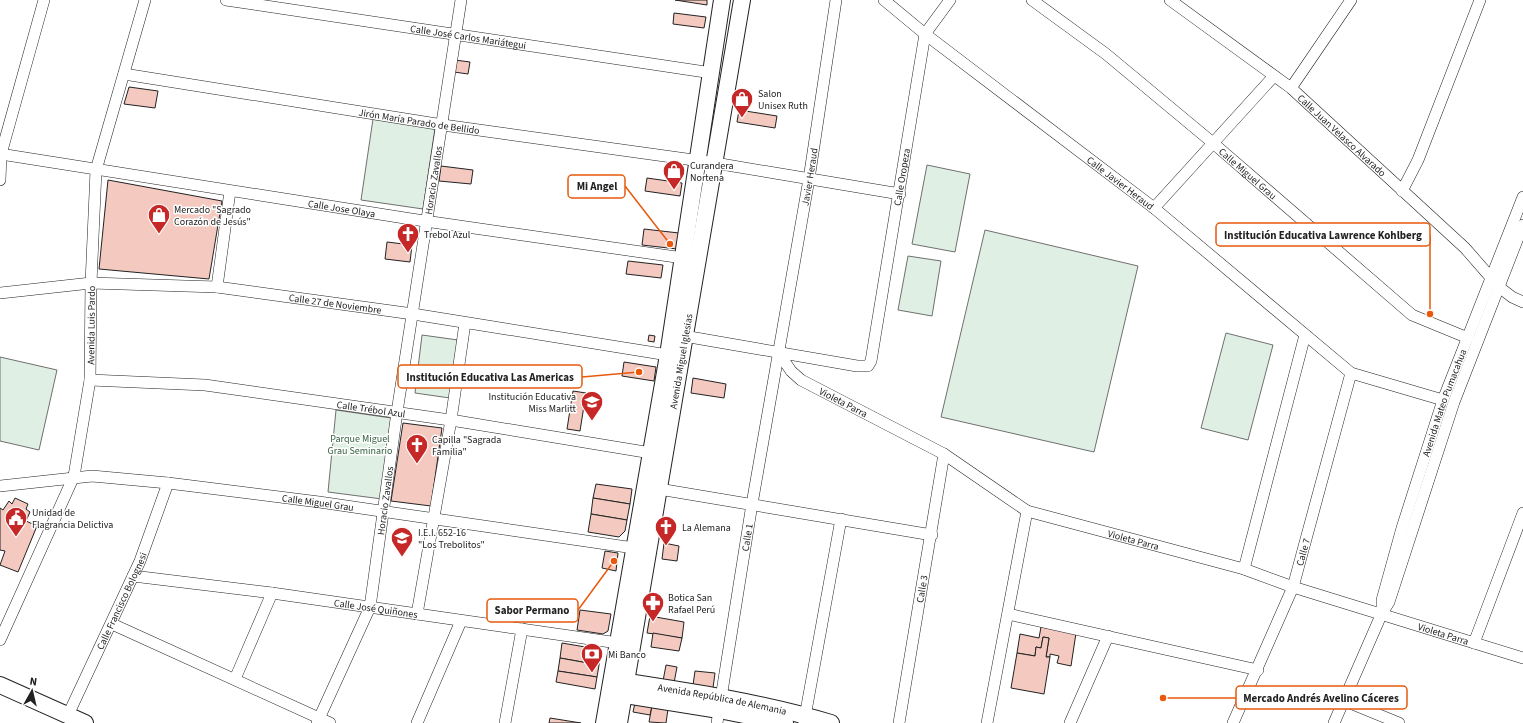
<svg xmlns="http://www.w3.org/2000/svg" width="1523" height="723" font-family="'Source Sans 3',sans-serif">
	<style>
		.green { fill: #e0efe3; stroke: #6f6f6f }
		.building { fill: #f3c9c0; stroke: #222 }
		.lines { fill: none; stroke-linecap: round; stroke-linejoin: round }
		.street-casing { stroke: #222; stroke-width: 12 }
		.secondary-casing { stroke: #222; stroke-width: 18 }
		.street { stroke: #fff; stroke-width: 11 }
		.secondary { stroke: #fff; stroke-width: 16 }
		.labels { text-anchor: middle; stroke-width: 3; stroke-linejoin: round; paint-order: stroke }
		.street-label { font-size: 10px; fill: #222; stroke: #fff }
		.poi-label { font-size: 10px; fill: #222; stroke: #fff; text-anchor: start }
		.park-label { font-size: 10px; fill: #2f5e38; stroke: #fff }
		.leader { fill: none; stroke: #e8590c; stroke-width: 1.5 }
		.callout-dot { fill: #e8590c; stroke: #fff; stroke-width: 1.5 }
		.callout { fill: #fff; stroke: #e8590c; stroke-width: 1.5 }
		.callout-label { font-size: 11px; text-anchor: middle; font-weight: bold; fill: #222 }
	</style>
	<rect width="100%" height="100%" fill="#fff"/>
	<g class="green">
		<path d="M373 119 435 128 423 209 361 200Z"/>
		<path d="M927 165 970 174 955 252 912 244Z"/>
		<path d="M985 230 1138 266 1094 452 941 417Z"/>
		<path d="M908 256 941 261 932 316 898 310Z"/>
		<path d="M1226 333 1273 345 1248 440 1201 428Z"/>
		<path d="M422 335 458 340 450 398 415 393Z"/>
		<path d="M0 357 57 370 39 450 0 441Z"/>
		<path d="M336 410 391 418 382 499 328 492Z"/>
	</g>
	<g class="building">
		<path d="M675 0H707V5Z"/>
		<path d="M674 13 706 17 704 28 673 24Z"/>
		<path d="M455 60 470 62 468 74 454 72Z"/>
		<path d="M129 87 158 91 155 108 124 104Z"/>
		<path d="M739 110 777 116 775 128 737 122Z"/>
		<path d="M441 166 473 170 471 184 439 181Z"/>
		<path d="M647 178 682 183 680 196 645 191Z"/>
		<path d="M108 180 222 201 209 279 99 269Z"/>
		<path d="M644 229 679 233 677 249 642 245Z"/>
		<path d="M387 242 412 245 410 262 385 259Z"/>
		<path d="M628 261 663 265 661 278 626 274Z"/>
		<path d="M649 335 655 336 654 342 648 341Z"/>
		<path d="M624 362 656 367 654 381 622 376Z"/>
		<path d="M693 378 726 384 724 398 691 393Z"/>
		<path d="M573 391 586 393 580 431 567 429Z"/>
		<path d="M403 423 442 428 431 506 391 501Z"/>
		<path d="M596 484 632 489 630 504 593 498Z"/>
		<path d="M15 498 28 504 26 509 30 512 26 521 37 526 18 572 0 565 5 551 0 550V508L3 510 9 501 12 504Z"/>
		<path d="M593 498 630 504 627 520 591 514Z"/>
		<path d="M591 514 627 520 625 531 619 537 588 532Z"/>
		<path d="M664 543 679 546 677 561 662 559Z"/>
		<path d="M605 551 618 553 616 571 602 568Z"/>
		<path d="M580 610 611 614 608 631 603 634 577 630Z"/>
		<path d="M650 616 684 622 682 638 647 633Z"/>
		<path d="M1041 627 1076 633 1071 666 1057 663 1059 656 1050 654V657H1046L1049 638 1043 637 1041 648 1036 647 1035 656 1017 653 1020 634 1039 638Z"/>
		<path d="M653 633 682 638 679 651 651 647Z"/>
		<path d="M1043 637 1049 638 1046 657H1050L1044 694 1011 688 1017 653 1035 656 1036 647 1041 648Z"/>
		<path d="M562 643 597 649 601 653 599 665 560 658Z"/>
		<path d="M560 658 599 665 597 677 558 671Z"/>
		<path d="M666 665 677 667 674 683 663 681Z"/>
		<path d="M558 671 597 677 595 689 556 682Z"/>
		<path d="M695 671 715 673 713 688 693 685Z"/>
		<path d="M635 703 652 706 650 715 633 712Z"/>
		<path d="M652 706 668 709 666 723 649 722Z"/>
		<path d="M550 718 581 723H549Z"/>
	</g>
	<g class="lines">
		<g class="street-casing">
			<g id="street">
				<path id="s1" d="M226 0 712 73"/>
				<path id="s2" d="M884 0 925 34 1154 208 1351 373 1443 400"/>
				<path id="s3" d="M1032 0 1106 54 1213 143 1412 315 1468 338"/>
				<path id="s4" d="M1170 0 1291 88 1465 248 1499 287 1512 297 1523 302"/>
				<path id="s5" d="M124 74 443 125 715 163 900 194"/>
				<path d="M1291 88 1351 0"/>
				<path id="s6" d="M0 154 411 219 683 258"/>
				<path d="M0 180 1 154 44 0"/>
				<path d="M1402 191 1418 160 1480 0"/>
				<path d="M1154 208 1274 76"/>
				<path d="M217 287 230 191"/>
				<path id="s7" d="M0 293 91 283 217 287 413 314 668 355"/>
				<path id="s8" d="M684 336 857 366H868L871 361 925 34 950 0"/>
				<path id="s9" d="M779 353 791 371 801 380 944 454 1027 511 1244 569 1293 587 1523 658"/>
				<path id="s10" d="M90 380 205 385 457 421 651 453"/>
				<path id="s11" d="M0 486 92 476 168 483 319 502 634 548"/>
				<path d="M659 489 932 535"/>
				<path d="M1244 569 1305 335"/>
				<path id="s12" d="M133 576 272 593 618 643"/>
				<path id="s13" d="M1382 612V600L1402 528 1443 400 1523 197"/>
				<path d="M417 614 451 420 465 323"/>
				<path d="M1008 614 1258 670"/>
				<path d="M112 624 330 723"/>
				<path id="s14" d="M0 640 74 476 90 380 91 283 96 170 145 0"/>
				<path d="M1474 643 1523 513"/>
				<path d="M235 679 272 593"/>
				<path d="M1345 701 1399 723"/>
				<path id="s15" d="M68 715 140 561 168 483"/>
				<path d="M804 722 841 519"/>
				<path id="s16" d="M317 723 370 607 397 412 461 0"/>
				<path d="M417 723 461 621"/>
				<path d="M505 723 522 629"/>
				<path id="s17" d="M717 723 752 504 809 179 836 0"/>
				<path id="s18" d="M899 723 944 454"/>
				<path d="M987 723 1027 511"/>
				<path d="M1070 723 1108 636"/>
				<path id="s19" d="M1233 723 1293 587 1351 373"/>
				<path d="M1334 723 1382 613 1389 602 1454 402 1523 225"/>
			</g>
		</g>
		<g class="secondary-casing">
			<g id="secondary">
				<path id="s20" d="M615 680C687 691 761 702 831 723"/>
				<path d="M0 685 85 723"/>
				<path d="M613 693 719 710 785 723"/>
				<path d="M604 723 668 355 722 0"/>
				<path id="s21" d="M619 723 742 0"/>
			</g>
		</g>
		<use href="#street" class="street"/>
		<use href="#secondary" class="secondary"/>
	</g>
	<defs>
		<g id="shop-pin" transform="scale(1.15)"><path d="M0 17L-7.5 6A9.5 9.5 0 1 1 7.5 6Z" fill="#c62828" stroke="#fff"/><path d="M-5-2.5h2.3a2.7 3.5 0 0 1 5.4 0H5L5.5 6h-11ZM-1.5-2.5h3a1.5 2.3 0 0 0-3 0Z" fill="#fff"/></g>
		<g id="church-pin" transform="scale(1.15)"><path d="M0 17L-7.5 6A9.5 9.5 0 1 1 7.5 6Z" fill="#c62828" stroke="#fff"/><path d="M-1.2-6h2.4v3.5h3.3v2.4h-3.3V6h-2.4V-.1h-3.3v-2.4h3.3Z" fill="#fff"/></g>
		<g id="school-pin" transform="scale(1.15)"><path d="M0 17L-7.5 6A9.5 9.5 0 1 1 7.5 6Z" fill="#c62828" stroke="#fff"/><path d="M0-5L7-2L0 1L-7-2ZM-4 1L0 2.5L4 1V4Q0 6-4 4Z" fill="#fff"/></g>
		<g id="civic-pin" transform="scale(1.15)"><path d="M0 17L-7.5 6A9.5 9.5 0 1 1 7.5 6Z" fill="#c62828" stroke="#fff"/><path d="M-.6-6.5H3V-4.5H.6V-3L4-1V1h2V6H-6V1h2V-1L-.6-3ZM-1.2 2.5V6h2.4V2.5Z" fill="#fff"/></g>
		<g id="pharmacy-pin" transform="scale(1.15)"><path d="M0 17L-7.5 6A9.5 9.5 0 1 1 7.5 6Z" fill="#c62828" stroke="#fff"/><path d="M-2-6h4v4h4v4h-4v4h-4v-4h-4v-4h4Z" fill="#fff"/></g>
		<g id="bank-pin" transform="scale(1.15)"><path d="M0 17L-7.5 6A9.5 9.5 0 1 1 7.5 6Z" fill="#c62828" stroke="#fff"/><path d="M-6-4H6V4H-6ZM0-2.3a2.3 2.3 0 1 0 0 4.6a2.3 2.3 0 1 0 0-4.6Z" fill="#fff"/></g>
	</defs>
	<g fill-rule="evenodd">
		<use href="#shop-pin" x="742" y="99"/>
		<use href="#shop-pin" x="674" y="171"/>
		<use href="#shop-pin" x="159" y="215"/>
		<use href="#church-pin" x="408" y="234"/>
		<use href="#school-pin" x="592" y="402"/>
		<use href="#church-pin" x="417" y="445"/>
		<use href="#civic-pin" x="16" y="518"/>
		<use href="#church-pin" x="666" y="527"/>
		<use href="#school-pin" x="402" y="538"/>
		<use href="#pharmacy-pin" x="653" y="603"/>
		<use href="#bank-pin" x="592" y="654"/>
	</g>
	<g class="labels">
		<g class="street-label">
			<text dy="4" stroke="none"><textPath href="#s1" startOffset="245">Calle José Carlos Mariátegui</textPath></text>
			<text dy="4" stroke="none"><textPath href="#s5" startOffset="299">Jirón María Parado de Bellido</textPath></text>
			<text dy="4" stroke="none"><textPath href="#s4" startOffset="219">Calle Juan Velasco Alvarado</textPath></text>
			<text dy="4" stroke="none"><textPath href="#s3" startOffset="277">Calle Miguel Grau</textPath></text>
			<text dy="4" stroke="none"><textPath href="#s17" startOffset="554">Javier Heraud</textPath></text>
			<text dy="4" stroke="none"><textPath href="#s8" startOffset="379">Calle Oropeza</textPath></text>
			<text dy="4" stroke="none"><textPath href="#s16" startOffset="559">Horacio Zavallos</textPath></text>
			<text dy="4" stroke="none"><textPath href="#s2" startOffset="299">Calle Javier Heraud</textPath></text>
			<text dy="4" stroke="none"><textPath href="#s6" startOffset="346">Calle Jose Olaya</textPath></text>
			<text dy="4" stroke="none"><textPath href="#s7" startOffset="337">Calle 27 de Noviembre</textPath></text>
			<text dy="4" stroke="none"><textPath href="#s14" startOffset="332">Avenida Luis Pardo</textPath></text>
			<text dy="4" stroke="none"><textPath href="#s21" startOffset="367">Avenida Miguel Iglesias</textPath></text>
			<text dy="4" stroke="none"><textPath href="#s9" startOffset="83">Violeta Parra</textPath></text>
			<text dy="4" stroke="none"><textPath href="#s13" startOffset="219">Avenida Mateo Pumacahua</textPath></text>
			<text dy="4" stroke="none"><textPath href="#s10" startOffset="283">Calle Trébol Azul</textPath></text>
			<text dy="4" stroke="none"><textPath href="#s16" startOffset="235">Horacio Zavallos</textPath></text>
			<text dy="4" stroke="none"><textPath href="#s11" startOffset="320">Calle Miguel Grau</textPath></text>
			<text dy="4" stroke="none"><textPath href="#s17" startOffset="188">Calle 1</textPath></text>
			<text dy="4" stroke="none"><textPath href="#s9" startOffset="407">Violeta Parra</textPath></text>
			<text dy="4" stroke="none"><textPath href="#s19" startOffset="185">Calle 7</textPath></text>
			<text dy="4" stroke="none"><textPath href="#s18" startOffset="136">Calle 3</textPath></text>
			<text dy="4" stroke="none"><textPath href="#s15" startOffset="126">Calle Francisco Bolognesi</textPath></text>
			<text dy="4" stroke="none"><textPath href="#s12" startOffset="245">Calle José Quiñones</textPath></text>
			<text dy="4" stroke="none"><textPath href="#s9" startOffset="731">Violeta Parra</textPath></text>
			<text dy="4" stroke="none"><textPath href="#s20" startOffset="109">Avenida República de Alemania</textPath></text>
		</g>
		<g class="poi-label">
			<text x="758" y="97">Salon<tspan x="758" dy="12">Unisex Ruth</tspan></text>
			<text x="690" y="169">Curandera<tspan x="690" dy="12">Nortena</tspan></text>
			<text x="174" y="213">Mercado "Sagrado<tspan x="174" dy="12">Corazón de Jesús"</tspan></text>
			<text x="424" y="238">Trebol Azul</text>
			<text x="576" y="400" text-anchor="end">Institución Educativa<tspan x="576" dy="12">Miss Marlitt</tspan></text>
			<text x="432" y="443">Capilla "Sagrada<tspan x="432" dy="12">Familia"</tspan></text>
			<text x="32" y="516">Unidad de<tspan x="32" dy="12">Flagrancia Delictiva</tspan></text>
			<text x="682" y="531">La Alemana</text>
			<text x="418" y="536">I.E.I. 652-16<tspan x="418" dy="12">"Los Trebolitos"</tspan></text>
			<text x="668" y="601">Botica San<tspan x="668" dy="12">Rafael Perú</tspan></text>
			<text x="608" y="658">Mi Banco</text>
		</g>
		<g class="park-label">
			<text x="360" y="442">Parque Miguel<tspan x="360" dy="12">Grau Seminario</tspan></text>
		</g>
	</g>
	<path class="leader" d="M670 244L625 186M1430 314L1430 235M639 372L582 377M614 561L578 610M1163 698L1236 698"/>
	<g class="callout-dot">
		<circle cx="670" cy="244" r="4"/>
		<circle cx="1430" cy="314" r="4"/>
		<circle cx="639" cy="372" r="4"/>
		<circle cx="614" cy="561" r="4"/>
		<circle cx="1163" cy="698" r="4"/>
	</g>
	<g class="callout">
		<rect x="568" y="175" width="57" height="23" rx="4"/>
		<rect x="1216" y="223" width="214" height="23" rx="4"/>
		<rect x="398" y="365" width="184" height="23" rx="4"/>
		<rect x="487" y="599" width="91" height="23" rx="4"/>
		<rect x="1236" y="686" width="171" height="23" rx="4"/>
	</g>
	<g class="callout-label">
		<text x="597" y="190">Mi Angel</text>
		<text x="1323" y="239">Institución Educativa Lawrence Kohlberg</text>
		<text x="490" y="381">Institución Educativa Las Americas</text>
		<text x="532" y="614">Sabor Permano</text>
		<text x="1321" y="702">Mercado Andrés Avelino Cáceres</text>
	</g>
	<g transform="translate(32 691) rotate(8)" stroke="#ffffff" stroke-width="3" paint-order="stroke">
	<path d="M0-3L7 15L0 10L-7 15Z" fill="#222222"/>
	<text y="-6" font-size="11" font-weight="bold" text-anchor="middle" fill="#222222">N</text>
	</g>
</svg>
